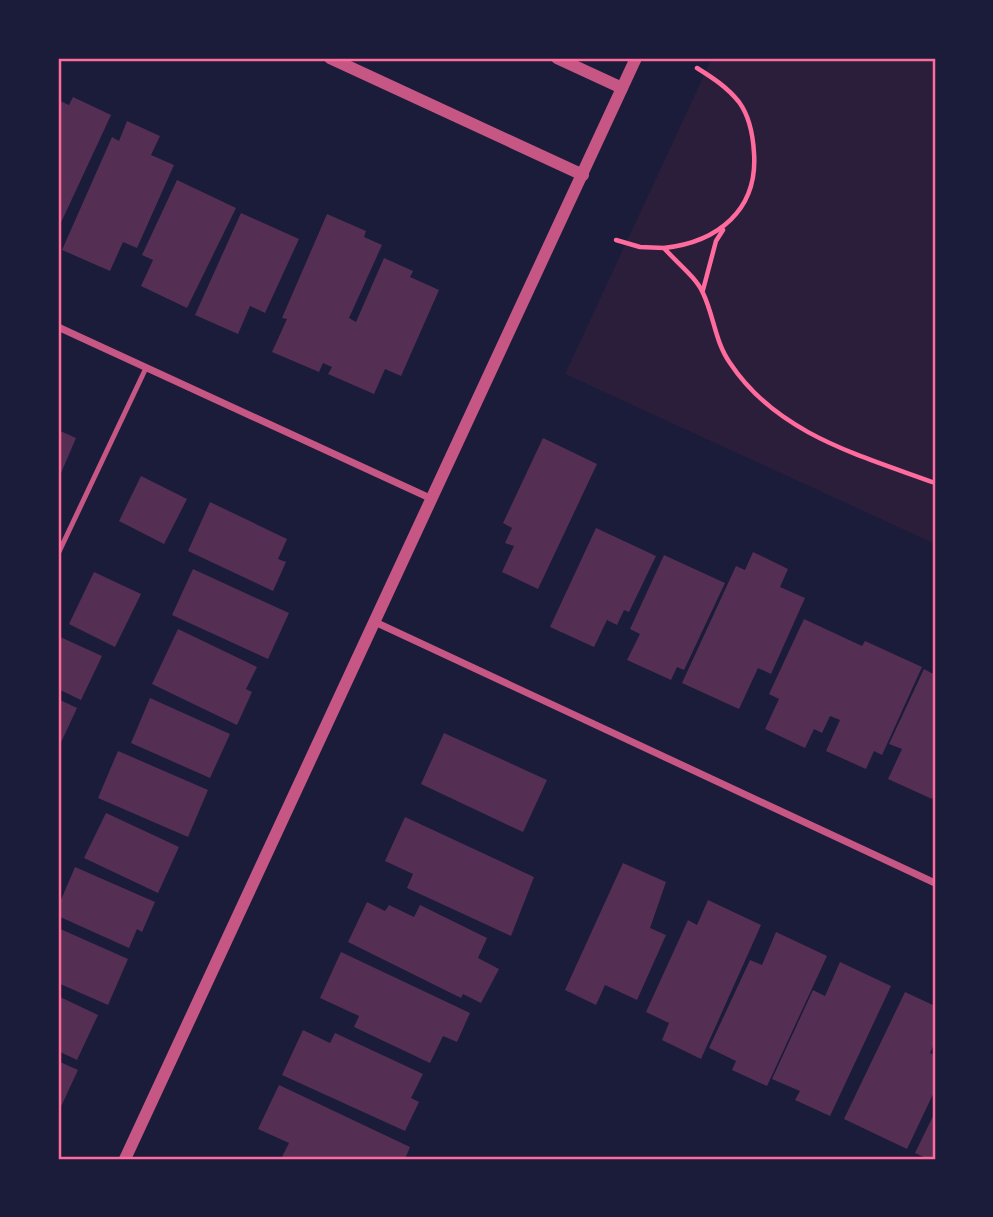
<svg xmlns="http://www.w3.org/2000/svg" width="993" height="1217" font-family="'PT Sans',sans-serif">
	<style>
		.green { fill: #2a1e3b }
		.building { fill: #542f53 }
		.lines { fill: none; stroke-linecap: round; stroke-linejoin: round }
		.path { stroke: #ff6b9d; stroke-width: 4.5 }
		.service { stroke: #c65784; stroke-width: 5 }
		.minor { stroke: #c65784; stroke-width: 7 }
		.tertiary { stroke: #c65784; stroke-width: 12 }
		.neatline { fill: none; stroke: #ff6b9d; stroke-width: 2.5 }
	</style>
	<rect width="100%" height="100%" fill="#1b1b3a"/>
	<path class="green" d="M712 58H935V544L565 374Z"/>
	<g class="building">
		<path d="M73 97 111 115 58 229V100L69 105Z"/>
		<path d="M127 121 160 136 151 155 174 165 137 248 123 242 110 271 62 250 112 137 119 141Z"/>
		<path d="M177 180 236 208 187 308 141 286 153 260 142 255Z"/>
		<path d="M241 213 299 239 265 313 250 306 238 334 195 315Z"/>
		<path d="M327 214 366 231 364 237 382 245 349 318 356 322 384 258 413 271 410 277 439 290 401 376 385 369 374 394 328 374 332 367 323 363 319 372 272 352 287 319 282 318Z"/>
		<path d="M58 430 76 438 58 480Z"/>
		<path d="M543 438 597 464 538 589 502 572 514 546 505 543 512 528 503 523Z"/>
		<path d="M141 476 187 499 164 544 119 521Z"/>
		<path d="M210 502 287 539 278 559 286 562 273 591 188 551Z"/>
		<path d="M596 528 656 556 629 612 624 610 617 625 607 620 594 647 550 627Z"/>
		<path d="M753 552 788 569 780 587 805 598 771 674 758 668 739 709 682 683 736 566 745 570Z"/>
		<path d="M664 555 725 583 684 670 677 667 671 680 627 660 640 634 630 629Z"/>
		<path d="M193 569 289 613 268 659 172 615Z"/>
		<path d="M94 572 141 594 115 647 69 624Z"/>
		<path d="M804 619 862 646 865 641 922 667 882 755 874 751 866 769 826 751 840 720 830 716 822 733 814 729 805 748 765 729 779 699 769 694Z"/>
		<path d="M178 629 257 667 246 689 252 692 237 725 152 684Z"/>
		<path d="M58 636 102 656 81 700 58 689Z"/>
		<path d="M924 669 935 675V793L932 799 888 779 902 749 889 744Z"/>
		<path d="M150 698 230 734 210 778 131 743Z"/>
		<path d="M58 699 77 708 58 749Z"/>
		<path d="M444 733 547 780 523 832 421 784Z"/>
		<path d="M118 751 208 790 188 837 98 798Z"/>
		<path d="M106 813 179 847 158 893 84 858Z"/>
		<path d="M405 817 534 877 511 936 407 888 413 874 385 861Z"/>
		<path d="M623 863 666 882 650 928 666 935 637 1000 605 985 596 1005 565 990Z"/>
		<path d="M75 867 155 902 142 932 137 929 129 948 58 916V907Z"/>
		<path d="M708 900 761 925 701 1059 662 1040 669 1023 646 1012 688 920 697 925Z"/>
		<path d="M367 902 385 911 389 905 414 917 420 905 487 938 478 958 499 969 481 1003 463 994 461 998 348 942Z"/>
		<path d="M58 928 128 959 108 1005 58 983Z"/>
		<path d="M776 932 827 956 767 1086 732 1070 736 1061 709 1048 750 960 762 965Z"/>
		<path d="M341 952 470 1013 457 1042 443 1036 430 1063 354 1027 359 1016 320 998Z"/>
		<path d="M840 962 891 986 830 1116 795 1100 800 1091 772 1079 813 990 825 996Z"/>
		<path d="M905 992 935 1006V1042L930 1053 935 1055V1090L907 1149 844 1119Z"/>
		<path d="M58 996 98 1015 77 1060 58 1051Z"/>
		<path d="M303 1030 330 1043 335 1033 423 1074 411 1098 419 1102 405 1131 282 1075Z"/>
		<path d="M58 1061 78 1070 58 1113Z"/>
		<path d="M279 1085 410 1147 405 1159 282 1157 289 1143 258 1129Z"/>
		<path d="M935 1112V1159H928L915 1153Z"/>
	</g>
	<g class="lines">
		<g class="path">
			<path d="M697 68C713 78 727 87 739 102 750 117 753 135 754 153 758 210 718 242 664 248 676 262 696 277 703 293 714 316 715 342 730 363 777 434 859 455 935 483"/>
			<path d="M616 240 640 247 664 248"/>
			<path d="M703 290 716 241 723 230"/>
		</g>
		<path class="service" d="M58 554 146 368"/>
		<g class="minor">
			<path d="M58 327 432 499"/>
			<path d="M375 622 935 883"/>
		</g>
		<g class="tertiary">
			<path d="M330 58 583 175"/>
			<path d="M557 58 622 88"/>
			<path d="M125 1159 636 58"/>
		</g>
	</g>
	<rect width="993" height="1217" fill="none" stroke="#1b1b3a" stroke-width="119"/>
	<rect x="60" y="60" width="874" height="1098" class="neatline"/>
</svg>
